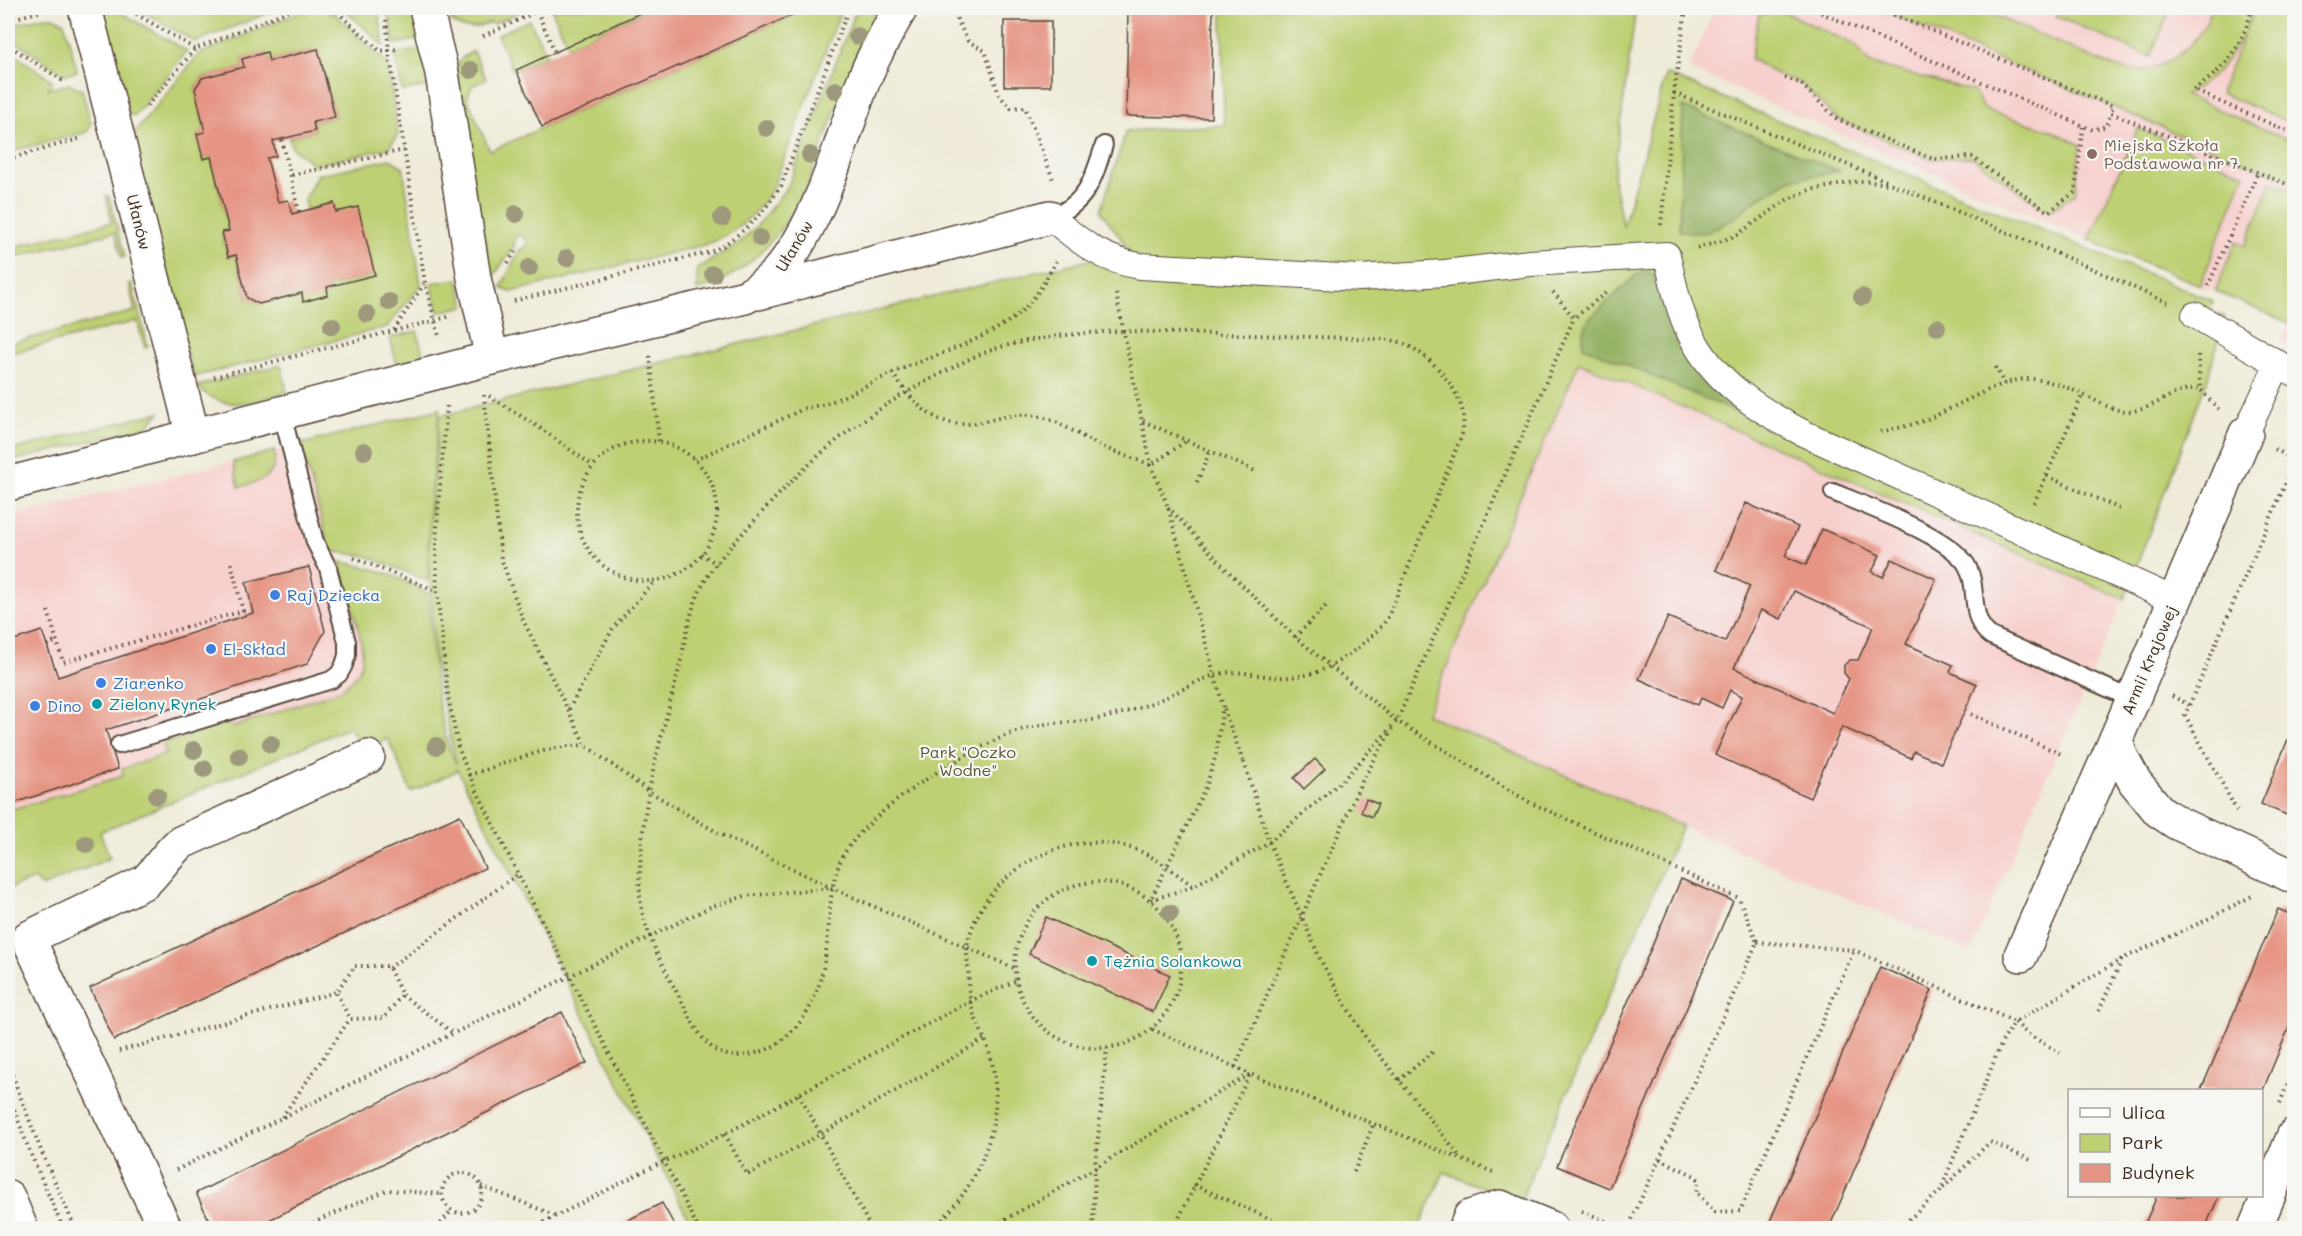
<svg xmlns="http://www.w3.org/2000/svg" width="2302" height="1236" font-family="Mali,sans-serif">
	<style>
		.built { fill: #f7d0ce }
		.green { fill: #bdd073; stroke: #7c7d48; stroke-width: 1.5 }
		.forest { fill: #96b265; stroke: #686e42; stroke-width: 1.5 }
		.building { fill: #e69483; fill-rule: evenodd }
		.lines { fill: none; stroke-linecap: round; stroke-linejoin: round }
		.service-casing { stroke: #56473a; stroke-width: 20 }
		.pedestrian-casing { stroke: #56473a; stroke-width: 28 }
		.minor-casing { stroke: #56473a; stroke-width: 36 }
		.tertiary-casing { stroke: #56473a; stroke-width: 36 }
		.path { stroke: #56473a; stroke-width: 4; stroke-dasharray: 1.5 4.5; stroke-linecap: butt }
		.service { stroke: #fff; stroke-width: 16 }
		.pedestrian { stroke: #fff; stroke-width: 26 }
		.minor { stroke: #fff; stroke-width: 33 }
		.tertiary { stroke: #fff; stroke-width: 33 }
		.tree { fill: #9e987d }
		.education-dot { fill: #8d6e63; stroke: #f6f6f2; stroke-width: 2 }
		.shop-dot { fill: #3f7fe0; stroke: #f6f6f2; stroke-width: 2 }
		.culture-dot { fill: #0f9aa8; stroke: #f6f6f2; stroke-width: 2 }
		.labels { text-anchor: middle; stroke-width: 4.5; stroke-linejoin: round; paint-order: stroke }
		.education-label { font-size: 16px; fill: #785e54; stroke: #f6f6f2; text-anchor: start }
		.street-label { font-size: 16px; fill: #3b2a1e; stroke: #f6f6f2 }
		.shop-label { font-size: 16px; fill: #366cbe; stroke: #f6f6f2; text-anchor: start }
		.culture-label { font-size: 16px; fill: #0d838f; stroke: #f6f6f2; text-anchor: start }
		.park-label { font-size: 16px; fill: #5c5433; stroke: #f6f6f2 }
	</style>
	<rect width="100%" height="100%" fill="#f6f6f2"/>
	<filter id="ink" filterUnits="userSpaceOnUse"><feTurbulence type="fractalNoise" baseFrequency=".0167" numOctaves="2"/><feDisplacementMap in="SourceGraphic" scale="12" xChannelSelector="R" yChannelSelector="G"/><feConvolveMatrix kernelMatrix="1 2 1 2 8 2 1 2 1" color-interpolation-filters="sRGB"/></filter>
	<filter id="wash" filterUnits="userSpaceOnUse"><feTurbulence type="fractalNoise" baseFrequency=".008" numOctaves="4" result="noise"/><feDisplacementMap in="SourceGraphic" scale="24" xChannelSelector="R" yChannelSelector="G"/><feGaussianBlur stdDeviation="1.35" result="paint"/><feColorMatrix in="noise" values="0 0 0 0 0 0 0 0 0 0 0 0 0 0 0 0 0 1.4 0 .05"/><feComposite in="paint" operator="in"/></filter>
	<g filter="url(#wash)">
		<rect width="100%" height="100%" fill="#efebd8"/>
		<g class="built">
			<path d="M1715 8H2294V348L2280 342 2289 323 2089 240 1689 69Z"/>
			<path d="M1579 362 2124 599 1971 952 1426 715Z"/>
			<path d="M310 442 373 691 20 824 8 787V517Z"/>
		</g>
		<g class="green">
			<path d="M103 8H113L187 51 135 116 128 114 100 9Z"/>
			<path d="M137 8H281L195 42Z"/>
			<path d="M309 8H319L335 14 388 64 398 134 389 148 315 165 293 149 289 138 315 131 313 122 335 117 318 49 269 61 267 53 242 59 244 67 202 78 195 89 205 132 197 135 203 159 211 157 229 231 222 233 228 257 236 255 247 298 259 304 302 293 304 301 328 295 327 287 375 275 336 212 334 204 306 210 304 200 317 175 390 159 403 167 421 285 387 327 193 377 132 136 199 54Z"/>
			<path d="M343 8H378L384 46Z"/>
			<path d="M388 8H413L421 39 394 44Z"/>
			<path d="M441 8H450L458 15 469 18 465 8H485L489 16C500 11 512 4 524 10L493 24 491 22C468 32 455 31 441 8Z"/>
			<path d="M558 8H643L645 10 568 46 552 10Z"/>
			<path d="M808 8H842L773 187C758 214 733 236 704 245L511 292 501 288 519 250 524 249 527 244 526 238 519 235 515 237 514 247 488 284 456 71C458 60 464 56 473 51L486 79 472 86 467 98 490 151Z"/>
			<path d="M857 8H877L859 47 807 187C783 233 749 276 697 290V269L738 244 757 226 788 186Z"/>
			<path d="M1222 8H1636L1613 179 1623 227 1666 74 2213 301 2209 311 2225 317 2207 381 2124 599 1579 362 1426 714 1682 826 1520 1202 1444 1172 1419 1228H693L457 769 455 772 411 792 388 739 361 750 350 727 100 832 110 858 42 887 34 879 8 889V794L13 809 123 776 122 769 166 754 163 744 225 723 234 727 340 690C350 683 360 674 362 661 365 638 345 587 339 562 370 566 402 577 428 594 432 646 434 718 456 764L435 662 430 575 428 543 439 417 430 495 428 581 367 556 330 551 301 444 440 409 439 416 1045 270 1130 251 1101 211 1126 131 1224 125Z"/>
			<path d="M1877 8H1976L2115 67C2157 81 2200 47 2212 8H2252L2245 32 2256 8H2294V124L2220 93 2244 35C2225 63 2215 80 2184 95L2294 142V183Z"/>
			<path d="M2059 8H2171L2150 57 2056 16Z"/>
			<path d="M1782 11 1855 45 1869 63 1973 91 1985 110 2051 130 2080 145 2075 194 2048 212 1972 157 1930 159 1837 119 1800 83 1778 75 1751 59 1759 14Z"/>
			<path d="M44 17H53L64 22 77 70 75 72 64 75 11 38 17 24Z"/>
			<path d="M529 20 547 55 513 71 497 35Z"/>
			<path d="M422 49 429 86 402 91 395 54Z"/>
			<path d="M8 50 53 81 48 89 70 84 82 90 91 125 87 132 8 152Z"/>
			<path d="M2138 128 2245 174 2200 285 2089 240Z"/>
			<path d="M2272 181 2294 191V311L2289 323 2215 291 2236 242 2245 246Z"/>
			<path d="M106 196H109L125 257 122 258 115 232 8 259V248L112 222Z"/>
			<path d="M458 279 465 306 439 312 431 283Z"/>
			<path d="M129 284H132L148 346 145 348 137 321 8 354V344L135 311Z"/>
			<path d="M417 331 424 358 397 365 390 338Z"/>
			<path d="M281 365 287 392C253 401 225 415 197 386Z"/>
			<path d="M160 412 146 427 8 462V451Z"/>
			<path d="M274 451C280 475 259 483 239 487L233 462Z"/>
		</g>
		<g class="forest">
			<path d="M1683 107 1839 171 1789 180 1756 200 1733 219 1706 233 1679 231Z"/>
			<path d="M1647 272 1655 276 1674 337 1718 394 1754 420 1583 346V332L1589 319 1636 275Z"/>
		</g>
		<g id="blocks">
			<g class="building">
				<path d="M651 8H808L542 127 516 70Z"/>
				<path d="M1128 8H1213L1211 118 1126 116Z"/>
				<rect x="1004" y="21" width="47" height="65"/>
				<path d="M318 49 335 117 313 122 315 131 273 141 276 156 267 158 278 202 288 200 292 214 334 203 336 212 358 207 375 275 327 287 328 295 303 302 302 293 259 304 247 298 236 255 228 257 222 232 229 231 211 157 203 159 197 134 205 132 195 89 202 78 244 67 242 59 267 52 269 61Z"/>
				<path d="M1746 503 1798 527 1785 556 1806 565 1822 529 1880 555 1872 572 1883 577 1892 559 1936 579 1906 644 1953 665 1950 672 1977 684 1941 763 1914 751 1911 758 1842 727 1810 798 1715 755 1742 696 1730 690 1722 708 1701 698 1698 705 1639 679 1668 617 1725 642 1750 586 1716 570ZM1794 591 1873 627 1858 660H1850L1844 665V673L1849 679 1833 713 1734 668 1761 610 1781 619Z"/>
				<path d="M309 567 325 631 307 664 106 730 118 769 14 803 8 785V642L42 631 58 677 253 613 246 582Z"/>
				<path d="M2294 725V818L2261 804Z"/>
				<path d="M1315 759 1325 769 1304 789 1294 778Z"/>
				<path d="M1366 799 1378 804 1372 817 1361 812Z"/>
				<path d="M460 815 485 868 114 1040 90 988Z"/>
				<path d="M1681 879 1733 901 1609 1188 1557 1166Z"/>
				<path d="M2278 909 2294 916V1015L2263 1090H2201Z"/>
				<path d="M1046 917 1170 975 1153 1012 1029 954Z"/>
				<path d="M1880 967 1932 990 1829 1228H1767Z"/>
				<path d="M562 1012 587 1063 253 1228H213L196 1193Z"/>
				<path d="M2157 1196H2219L2205 1228H2143Z"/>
				<path d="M662 1203 676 1228H612Z"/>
			</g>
		</g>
	</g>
	<g filter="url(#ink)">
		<use href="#blocks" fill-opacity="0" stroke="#56473a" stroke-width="1.5"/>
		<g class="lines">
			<g class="service-casing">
				<g id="service">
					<path d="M1050 217C1086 206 1094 178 1104 145"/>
					<path d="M1833 492C1866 506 1947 535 1966 564 1980 586 1967 619 1991 636L2132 699"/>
					<path d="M119 745 331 680 339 674 344 665 347 655V642L328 568 315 542 282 414"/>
				</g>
			</g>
			<g class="pedestrian-casing">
				<g id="pedestrian">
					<path d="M1050 217C1080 241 1101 260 1140 266L1359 278 1445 273 1530 263 1667 255C1673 282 1678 310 1691 335 1714 382 1760 411 1805 434L2174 600"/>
					<path d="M2195 315 2294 373"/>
					<path d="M2246 433 2278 364"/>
				</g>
			</g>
			<g class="minor-casing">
				<g id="minor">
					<path d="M85 8 193 436"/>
					<path d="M426 8 442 73 474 278 492 358"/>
					<path d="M758 293 1050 217"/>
					<path d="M2246 433 2116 739 2120 754 2135 782 2159 811 2177 823 2294 877"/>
					<path d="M8 484 492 358 745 297C813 264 838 143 865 77 875 53 888 30 901 8"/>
					<path d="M2021 955 2116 739"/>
					<path d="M165 1228 28 938 145 882C158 870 166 855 180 843L368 757"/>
					<path d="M1466 1228 1470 1217 1500 1207 1551 1228"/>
					<path d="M2255 1228 2294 1135"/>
				</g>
			</g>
			<g class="tertiary-casing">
				<path id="tertiary" d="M8 1197 21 1228"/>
			</g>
			<g class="path">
				<path d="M126 8 195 49"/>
				<path d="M333 8 380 51 399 49"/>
				<path d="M385 8 389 51 425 283 439 336"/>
				<path d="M951 8 968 41 985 51 999 95 1011 108 1025 107 1054 182"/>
				<path d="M1810 8 2093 130 2106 126 2111 113 2294 187"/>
				<path d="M1877 8 2113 106 2111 113"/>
				<path d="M2252 8C2244 43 2224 71 2193 90L2294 134"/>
				<path d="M537 11 555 52"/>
				<path d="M8 20 50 9"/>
				<path d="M483 36 545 8"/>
				<path d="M8 42V45L62 80 66 79"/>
				<path d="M1785 78 1800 83 1837 119 1933 159 1972 157 2048 212 2075 192 2083 127"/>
				<path d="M1674 93 1889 182"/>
				<path d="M147 106 195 49 295 8"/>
				<path d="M282 140 299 212"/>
				<path d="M8 159 82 138"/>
				<path d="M292 175 404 150"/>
				<path d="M1661 225 1674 93 1686 8"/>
				<path d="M1697 248 1719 242 1737 235 1788 199 1810 190 1860 181 1892 184 2082 264 2168 303"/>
				<path d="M508 263 517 248"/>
				<path d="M2208 286 2258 172"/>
				<path d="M1553 292 1574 318 1608 291"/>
				<path d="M1116 294 1151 465 1168 507 1223 706 1216 754 1207 784 1151 899"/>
				<path d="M514 301 710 252 723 246 745 229 762 213 781 186 849 8"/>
				<path d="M394 330 424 284"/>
				<path d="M1123 331 1381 339C1387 340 1394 340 1400 342 1427 352 1457 384 1463 413 1464 419 1463 426 1463 432L1388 617C1376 636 1343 661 1322 670 1308 676 1290 678 1275 677 1257 676 1236 669 1219 674 1200 679 1184 689 1166 697 1146 706 1125 713 1103 718 1082 723 1059 721 1037 726 1022 729 1006 735 992 742 949 761 865 815 843 856 832 876 831 899 829 921 826 962 821 1005 789 1034 780 1043 769 1050 756 1053 716 1065 701 1040 685 1008 671 981 654 952 645 922 638 900 639 879 641 856 644 798 659 744 674 688 685 652 686 612 706 579 718 558 738 539 754 521 811 458 857 418 931 379 954 367 976 354 1001 347 1040 336 1082 333 1123 331Z"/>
				<path d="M2289 335 2294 323"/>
				<path d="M2198 355 2200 389 2220 411"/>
				<path d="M650 356 659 441"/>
				<path d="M1996 367 2004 384"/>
				<path d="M892 373C917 408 939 433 986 421 1006 416 1021 412 1041 417 1062 422 1079 436 1099 445 1115 453 1133 458 1151 465L1186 441"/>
				<path d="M214 377 448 317"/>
				<path d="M484 395 501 558 523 620 586 746 647 790 718 833 832 888 1014 968"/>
				<path d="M489 396 540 428 593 466"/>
				<path d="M447 406 439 497 436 543 437 591 448 696 458 746 469 775 518 874 698 1228"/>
				<path d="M1143 421 1255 471"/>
				<path d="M1881 432C1897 428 1914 425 1930 418 1957 407 2003 377 2031 379 2052 380 2074 390 2092 399 2103 404 2114 411 2127 411 2154 412 2173 386 2200 389"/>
				<circle cx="647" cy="511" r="70"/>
				<path d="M2275 449 2294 460"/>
				<path d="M695 460 803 409C810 406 818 406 825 404 852 394 877 379 904 368 939 354 1001 334 1026 307 1038 294 1048 277 1056 261"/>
				<path d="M2047 476 2120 509"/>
				<path d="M1197 482 1210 451"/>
				<path d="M2034 503 2083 394"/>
				<path d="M1168 507 1226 569 1295 637 1397 721 1527 801 1739 898 1757 942 1628 1228"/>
				<path d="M701 554 717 564"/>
				<path d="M354 558 437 591"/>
				<path d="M48 611 63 662 243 611 231 563"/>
				<path d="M1295 637 1327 605"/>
				<path d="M47 645 57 641"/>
				<path d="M2172 696 2189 705"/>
				<path d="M569 709 613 628 653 583"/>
				<path d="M1224 709 1244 764"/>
				<path d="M1971 714 2063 755"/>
				<path d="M1244 762 1269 842 1321 961 1346 1006 1366 1038 1460 1157"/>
				<path d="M469 775C500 766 555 742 585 746"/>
				<path d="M2237 811 2185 715 2294 464"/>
				<circle cx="1098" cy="965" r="83"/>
				<path d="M1151 900 1194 886 1269 842 1342 781 1397 721 1574 318"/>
				<path d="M1757 942 1854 950 2015 1022 2122 959 2202 922 2252 896"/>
				<path d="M355 966H388L389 968 402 995 384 1018 350 1019 336 992Z"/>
				<path d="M389 968 518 874"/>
				<path d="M402 995 453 1033"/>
				<path d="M2099 1011 2122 959"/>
				<path d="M119 1051 336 992"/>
				<path d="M8 1064 40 1148 75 1228"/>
				<path d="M1235 1067 1360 785 1392 729"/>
				<path d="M1399 1080 1434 1051"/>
				<path d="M8 1093 30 1152 63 1228"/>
				<path d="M799 1094 871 1228"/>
				<path d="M2280 1103 2294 1067"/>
				<path d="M282 1117 350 1019"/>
				<path d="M725 1134 747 1175 821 1134 985 1039"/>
				<path d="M1660 1159 1695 1176 1699 1180 1696 1192 1715 1212 1740 1211 1854 950"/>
				<path d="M176 1170 710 907 745 896 831 888"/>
				<path d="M1354 1172 1373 1125"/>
				<circle cx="462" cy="1193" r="20"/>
				<path d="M1194 1185 1273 1220"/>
				<path d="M481 1186 557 1216"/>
				<path d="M1943 1188 1990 1142 2033 1161"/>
				<path d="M1582 1211 1622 1228"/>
				<path d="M302 1228 387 1190 442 1194"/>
				<path d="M437 1228 452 1210"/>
				<path d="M533 1228 644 1171 725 1134 970 1001 1016 981"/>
				<path d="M934 1228C981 1183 1009 1117 989 1051 984 1034 973 1018 970 1000 968 990 969 979 968 969 968 961 966 953 967 946 981 874 1063 826 1131 848 1154 855 1174 872 1193 886"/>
				<path d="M990 1228 1095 1168 1250 1074 1152 1029"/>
				<path d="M1093 1228 1095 1168 1107 1048"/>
				<path d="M1174 1228 1250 1074 1493 1172"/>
				<path d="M1900 1228 1940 1191 2002 1042 2015 1022 2026 1033 2060 1053"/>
			</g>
			<use href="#service" class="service"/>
			<use href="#pedestrian" class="pedestrian"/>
			<use href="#minor" class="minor"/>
			<use href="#tertiary" class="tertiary"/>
		</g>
		<g class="tree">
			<circle cx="857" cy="36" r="9"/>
			<circle cx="471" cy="70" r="9"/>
			<circle cx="835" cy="90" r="9"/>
			<circle cx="766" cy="128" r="9"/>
			<circle cx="810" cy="155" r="9"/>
			<circle cx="516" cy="214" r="9"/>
			<circle cx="722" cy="218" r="9"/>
			<circle cx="760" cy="238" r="9"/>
			<circle cx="567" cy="258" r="9"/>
			<circle cx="529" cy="268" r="9"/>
			<circle cx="713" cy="274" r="9"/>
			<circle cx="1862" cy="297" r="9"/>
			<circle cx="389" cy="302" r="9"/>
			<circle cx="367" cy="314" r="9"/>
			<circle cx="332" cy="326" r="9"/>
			<circle cx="1937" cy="327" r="9"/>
			<circle cx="364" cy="451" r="9"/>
			<circle cx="271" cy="744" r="9"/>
			<circle cx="436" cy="746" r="9"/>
			<circle cx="194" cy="750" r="9"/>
			<circle cx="239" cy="756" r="9"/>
			<circle cx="204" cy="769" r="9"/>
			<circle cx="157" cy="796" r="9"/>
			<circle cx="86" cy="844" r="9"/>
			<circle cx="1170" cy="913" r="9"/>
		</g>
	</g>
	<circle class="education-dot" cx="2092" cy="154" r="6"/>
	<g class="shop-dot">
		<circle cx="275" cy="595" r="6"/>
		<circle cx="211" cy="649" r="6"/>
		<circle cx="101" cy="683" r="6"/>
		<circle cx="35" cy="706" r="6"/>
	</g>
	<g class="culture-dot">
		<circle cx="97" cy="704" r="6"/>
		<circle cx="1092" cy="961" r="6"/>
	</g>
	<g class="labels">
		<g class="education-label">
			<text x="2104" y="151">Miejska Szkoła<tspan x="2104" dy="18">Podstawowa nr 7</tspan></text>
		</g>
		<g class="street-label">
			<text transform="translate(139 222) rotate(76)" y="6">Ułanów</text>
			<text transform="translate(794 246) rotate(-59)" y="6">Ułanów</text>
			<text transform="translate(2149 660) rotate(-67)" y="6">Armii Krajowej</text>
		</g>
		<g class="shop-label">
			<text x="287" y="601">Raj Dziecka</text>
			<text x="223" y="655">El-Skład</text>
			<text x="113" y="689">Ziarenko</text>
			<text x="47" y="712">Dino</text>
		</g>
		<g class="culture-label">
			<text x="109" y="710">Zielony Rynek</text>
			<text x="1104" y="967">Tężnia Solankowa</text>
		</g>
		<g class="park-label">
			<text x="968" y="758">Park "Oczko<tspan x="968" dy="18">Wodne"</tspan></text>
		</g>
	</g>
	<rect width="2302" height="1236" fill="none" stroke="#f6f6f2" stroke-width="30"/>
	<rect x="2068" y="1089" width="195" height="108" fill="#f6f6f2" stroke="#aba49d" stroke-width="1.5"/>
	<rect x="2080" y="1108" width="30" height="9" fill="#ffffff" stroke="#aba49d" stroke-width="1.5"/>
	<text x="2122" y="1119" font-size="18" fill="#3b2a1e">Ulica</text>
	<rect x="2080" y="1134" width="30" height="18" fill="#bdd073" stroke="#aba49d" stroke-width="1.5"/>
	<text x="2122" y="1149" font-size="18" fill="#3b2a1e">Park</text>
	<rect x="2080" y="1164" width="30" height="18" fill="#e69483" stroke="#aba49d" stroke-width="1.5"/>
	<text x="2122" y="1179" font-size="18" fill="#3b2a1e">Budynek</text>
</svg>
